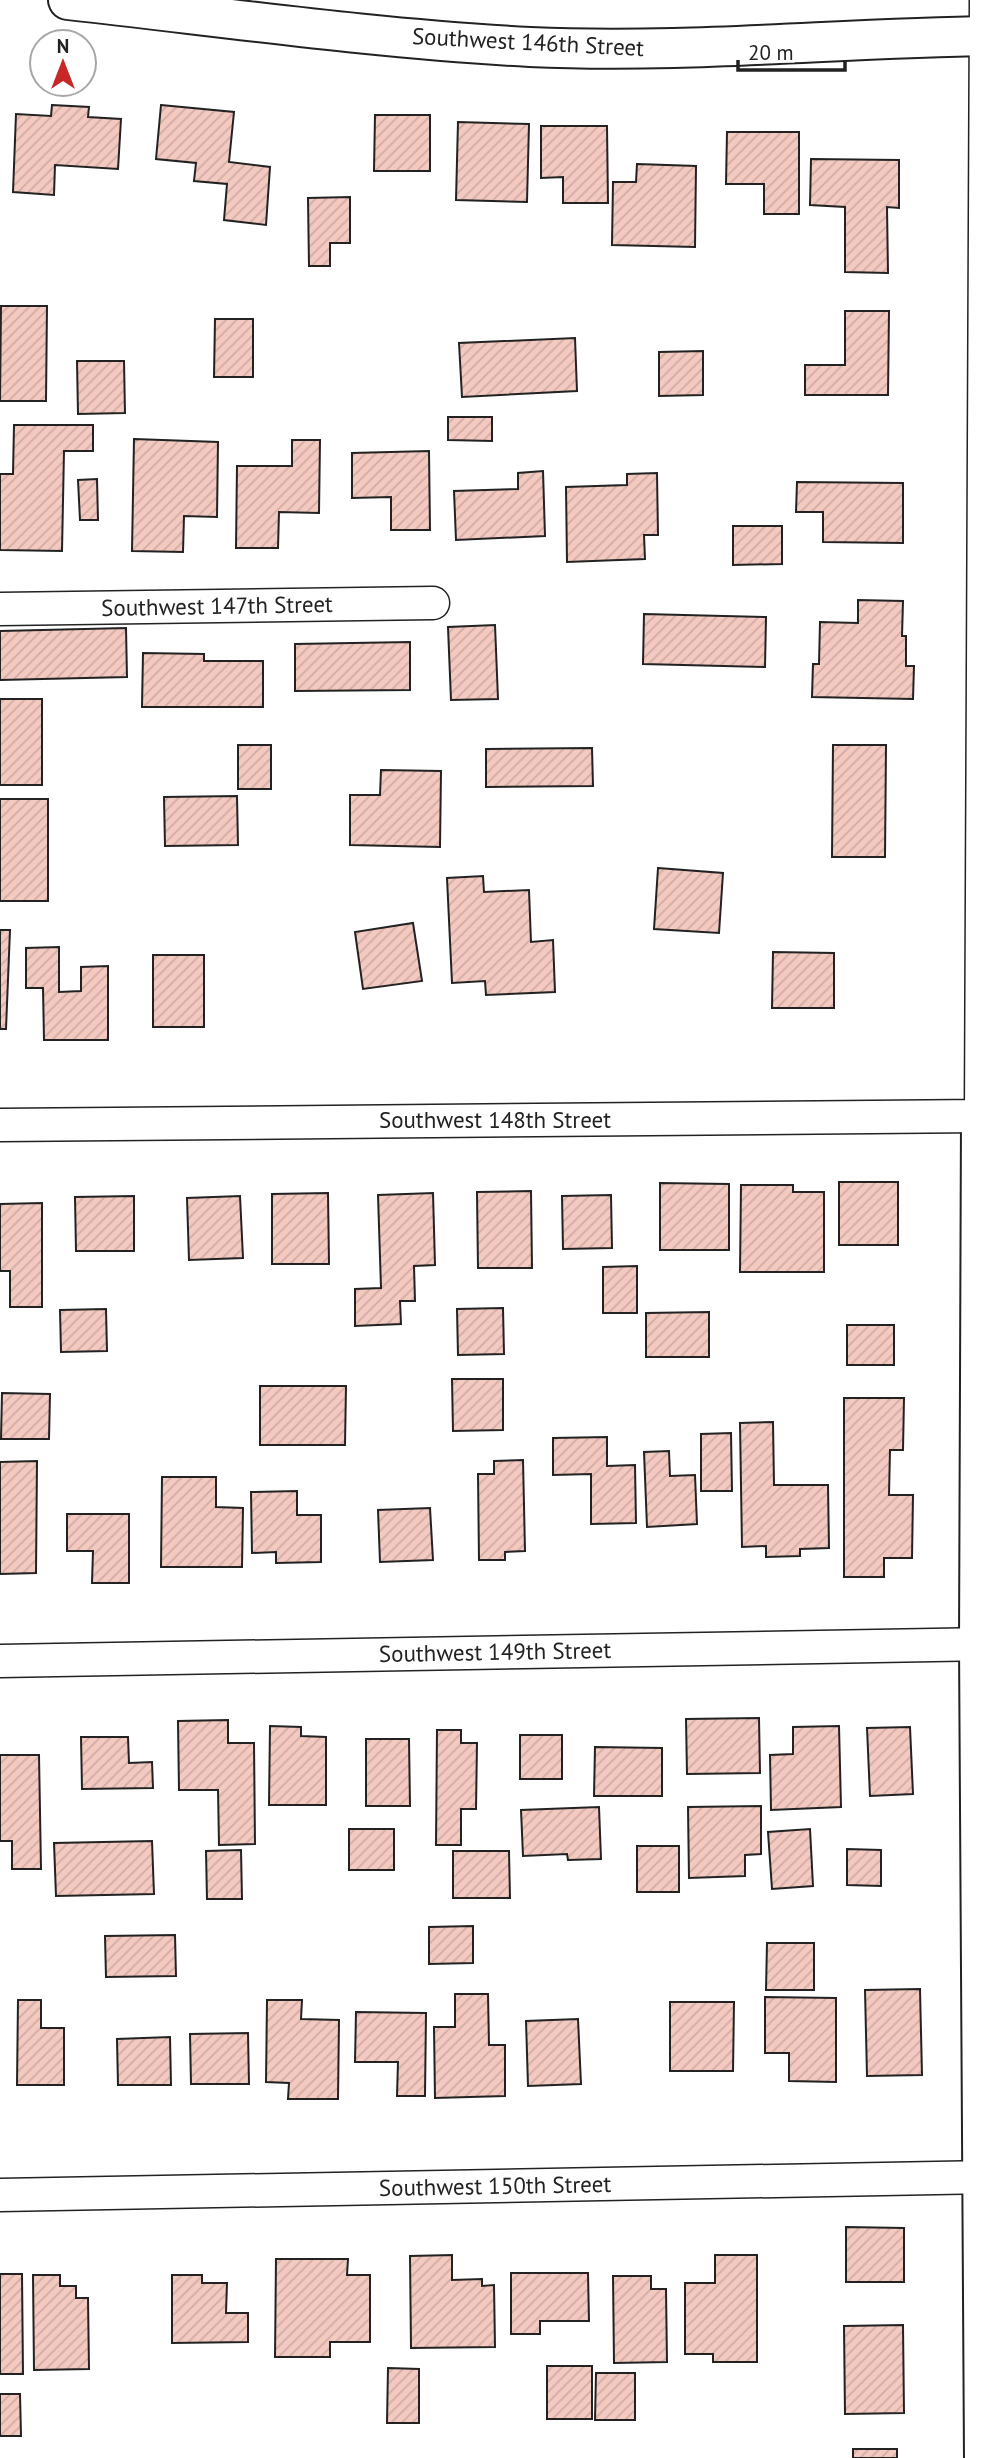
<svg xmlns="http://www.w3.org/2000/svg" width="990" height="2458" font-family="'PT Sans',sans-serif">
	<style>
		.building { fill: url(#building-hatch); stroke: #222; stroke-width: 2 }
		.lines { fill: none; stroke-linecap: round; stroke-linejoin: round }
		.street-casing { stroke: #222; stroke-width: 35 }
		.secondary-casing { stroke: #222; stroke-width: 42 }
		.street { stroke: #fff; stroke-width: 32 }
		.secondary { stroke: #fff; stroke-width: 38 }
		.labels { text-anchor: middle; stroke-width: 5; stroke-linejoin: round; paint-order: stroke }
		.street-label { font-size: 23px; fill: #222; stroke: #fff }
	</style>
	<defs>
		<pattern id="building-hatch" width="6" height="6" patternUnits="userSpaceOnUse" patternTransform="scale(1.75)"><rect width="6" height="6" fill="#f3c9c0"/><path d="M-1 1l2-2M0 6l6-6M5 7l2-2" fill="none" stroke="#d0aca5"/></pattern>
	</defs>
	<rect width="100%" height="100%" fill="#fff"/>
	<g class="building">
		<path d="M52 105 89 107 88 117 121 119 118 169 55 165 54 195 13 192 16 114 51 116Z"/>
		<path d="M161 105 234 112 229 162 270 167 266 225 224 220 227 184 194 181 196 163 156 159Z"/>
		<path d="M375 115H430V171H374Z"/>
		<path d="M458 122 529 124 527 202 456 200Z"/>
		<path d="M541 126H607L608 203H563V177L541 178Z"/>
		<path d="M727 132H799V214H764V184H726Z"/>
		<path d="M811 159 899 160V208L887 207 888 273 845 272V207L810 205Z"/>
		<path d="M637 164 696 166 695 247 612 245 613 182H636Z"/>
		<path d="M350 197V243H330V266H309L308 198Z"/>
		<path d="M1 306H47L46 401H0Z"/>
		<path d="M845 311H889L888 395H805V365H845Z"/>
		<path d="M215 319H253V377H214Z"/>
		<path d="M575 338 577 391 462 397 459 343Z"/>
		<path d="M703 351V395L659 396V352Z"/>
		<path d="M77 361H124L125 413 78 414Z"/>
		<path d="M448 417H492V441L448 440Z"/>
		<path d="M14 425H93V451H64L62 551 0 550V474H13Z"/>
		<path d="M134 439 218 442 217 517 184 516 183 552 132 551Z"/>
		<path d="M292 440H320L319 513 279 512 278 548H236L237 466H292Z"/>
		<path d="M429 451 430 530H391V497L352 498V453Z"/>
		<path d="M543 471 545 536 456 540 454 491 518 489V473Z"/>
		<path d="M657 473 658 535H644L645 559 567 562 566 487 627 485V474Z"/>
		<path d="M97 479 98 520H80L78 480Z"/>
		<path d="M797 482 903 483V543L823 542V512H796Z"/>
		<path d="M733 526H782V564L733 565Z"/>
		<path d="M858 600 903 601 902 636H906V666H914L913 699 812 697 813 664H819L820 622 858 623Z"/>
		<path d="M644 614 766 617 765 667 643 664Z"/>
		<path d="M495 625 498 699 451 700 448 627Z"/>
		<path d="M126 628 127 677 0 680V631Z"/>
		<path d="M410 642V690L295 691V644Z"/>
		<path d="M143 653 204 654V661H263V707H142Z"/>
		<rect x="0" y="699" width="42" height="86"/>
		<rect x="238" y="745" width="33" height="44"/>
		<path d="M833 745H886L885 857H832Z"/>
		<path d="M592 748 593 786 486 787V749Z"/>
		<path d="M381 770 441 771 440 847 350 845V795H380Z"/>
		<path d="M237 796 238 845 165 846 164 797Z"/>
		<rect x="0" y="799" width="48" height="102"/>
		<path d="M658 868 723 873 719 933 654 929Z"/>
		<path d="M483 876 484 892 529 890 531 942 553 940 555 992 486 995 485 981 452 983 447 878Z"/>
		<path d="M413 923 422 981 363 989 355 932Z"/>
		<path d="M0 930H10L6 1029H0Z"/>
		<path d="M59 947V992L81 991V967L108 966V1040H44L43 988H26V948Z"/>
		<path d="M773 952 834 953V1008H772Z"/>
		<rect x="153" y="955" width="51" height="72"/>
		<rect x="839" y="1182" width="59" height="63"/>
		<path d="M660 1183 729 1184V1250H660Z"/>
		<path d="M741 1185H793V1192H824V1272H740Z"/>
		<path d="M531 1191 532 1268H478L477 1192Z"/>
		<path d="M328 1193 329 1264H272V1194Z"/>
		<path d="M433 1193 435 1265 414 1266 415 1301H400L401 1324 355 1326V1289L381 1288 378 1195Z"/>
		<path d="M611 1195 612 1248 563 1249 562 1196Z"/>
		<path d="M134 1196V1251H76L75 1197Z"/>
		<path d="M240 1196 243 1258 189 1260 187 1198Z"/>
		<path d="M42 1203V1307H10V1271H0V1204Z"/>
		<path d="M637 1266V1313H603V1267Z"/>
		<path d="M503 1308 504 1354 458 1355 457 1309Z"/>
		<path d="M106 1309 107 1351 61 1352 60 1310Z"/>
		<path d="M709 1312V1357H646V1313Z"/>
		<rect x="847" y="1325" width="47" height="40"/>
		<path d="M452 1379H503V1430L453 1431Z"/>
		<path d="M260 1386H346L345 1445H260Z"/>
		<path d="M2 1393 50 1394 49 1439H1Z"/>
		<path d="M844 1398H904L903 1450H890L889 1495H913L912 1558H884V1577H844Z"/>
		<path d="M773 1422 774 1485H828L829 1548 800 1549V1556L766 1557V1546L742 1547 740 1423Z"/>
		<path d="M731 1433 732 1491H701V1434Z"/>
		<path d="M607 1437V1466L635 1465 636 1523 591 1524V1474L553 1475V1438Z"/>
		<path d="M669 1451 670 1476 695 1475 697 1524 647 1527 644 1452Z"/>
		<path d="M523 1460 525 1551 505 1552V1560H479L478 1474H494V1461Z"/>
		<path d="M37 1461 36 1573 0 1574V1462Z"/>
		<path d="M162 1477H216V1507L243 1508 242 1567H161Z"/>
		<path d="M297 1491V1515H321V1562L276 1563V1552L252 1553 251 1492Z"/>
		<path d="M430 1508 433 1560 380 1562 378 1510Z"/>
		<path d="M67 1514H129V1583H92L93 1551H67Z"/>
		<path d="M759 1718 760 1773 687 1774 686 1719Z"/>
		<path d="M228 1720V1743H254L255 1844 219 1845 218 1790H179L178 1721Z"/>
		<path d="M270 1726 301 1727V1736L326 1737V1805H269Z"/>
		<path d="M839 1726 841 1807 771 1810 770 1755 793 1754V1727Z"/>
		<path d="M910 1727 913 1794 870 1796 867 1728Z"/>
		<path d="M437 1730H461V1743H477L476 1809H461V1845H436Z"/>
		<rect x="520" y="1735" width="42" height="44"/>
		<path d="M81 1737H128L129 1763 152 1762 153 1788 82 1789Z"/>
		<path d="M366 1739H409L410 1806H366Z"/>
		<path d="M595 1747 662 1748V1796H594Z"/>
		<path d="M0 1755H39L41 1869H12V1841H0Z"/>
		<path d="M761 1806V1854L745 1855V1876L689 1878 688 1807Z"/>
		<path d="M599 1807 601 1859 568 1860 567 1854 523 1856 521 1810Z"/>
		<rect x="349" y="1829" width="45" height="41"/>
		<path d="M810 1829 813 1886 772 1889 768 1832Z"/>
		<path d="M152 1841 154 1894 56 1896 54 1843Z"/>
		<rect x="637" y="1846" width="42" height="46"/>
		<path d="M847 1849 881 1850V1886L847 1885Z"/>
		<path d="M241 1850 242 1899H207L206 1851Z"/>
		<path d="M453 1851H509L510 1898H453Z"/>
		<path d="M473 1926V1963L429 1964V1927Z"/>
		<path d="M175 1935 176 1976 106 1977 105 1936Z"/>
		<path d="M767 1943H814V1990H766Z"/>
		<path d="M920 1989 922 2075 867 2076 865 1990Z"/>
		<path d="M455 1994H488L489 2045H505V2096L435 2098 434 2027H455Z"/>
		<path d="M765 1997 836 1998V2082L789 2081V2053H765Z"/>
		<path d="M18 2000H41V2028H64V2085H17Z"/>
		<path d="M267 2000H302L301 2019 339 2020 338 2099H288L289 2083 266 2082Z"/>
		<path d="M670 2002H734L733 2071H670Z"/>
		<path d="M356 2012 426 2013 425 2096H397L398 2062H355Z"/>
		<path d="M578 2019 581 2084 528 2086 526 2021Z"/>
		<path d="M248 2033 249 2084H191L190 2034Z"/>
		<path d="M170 2037 171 2085H118L117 2039Z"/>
		<path d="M846 2227 904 2228V2282H846Z"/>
		<path d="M452 2255V2280L482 2279V2286L494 2285 495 2347 411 2348 410 2256Z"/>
		<path d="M715 2255H757V2362H713V2354H685V2283H715Z"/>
		<path d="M276 2259H348L347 2275H370V2342H330V2357H275Z"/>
		<path d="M511 2273H588L589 2321H540V2334H511Z"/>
		<path d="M0 2274H22L23 2374H0Z"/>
		<path d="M33 2275H60V2286H76V2298H88L89 2369 34 2370Z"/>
		<path d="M172 2275H202V2283H227L226 2313H248V2342L172 2343Z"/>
		<path d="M613 2276H651V2289H666L667 2362 614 2363Z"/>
		<path d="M903 2325 904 2413 845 2414 844 2326Z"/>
		<rect x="547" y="2366" width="45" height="53"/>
		<path d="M388 2368 419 2369V2423H387Z"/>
		<path d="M596 2373H635V2420H595Z"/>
		<path d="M0 2394H20L21 2436H0Z"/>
		<rect x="853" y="2449" width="44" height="9"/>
	</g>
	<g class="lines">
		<g class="street-casing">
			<g id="street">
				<path d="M0 609 433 603"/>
				<path d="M0 1125 981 1116 986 0"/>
				<path d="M0 1661 990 1644"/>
				<path d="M0 2195 990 2177"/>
			</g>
		</g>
		<g class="secondary-casing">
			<g id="secondary">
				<path d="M68 0C222 17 376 39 530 47 684 54 837 38 990 36"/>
				<path d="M984 2458 979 1644 981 1116 990 1115"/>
			</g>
		</g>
		<use href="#street" class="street"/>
		<use href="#secondary" class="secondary"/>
	</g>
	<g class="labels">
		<g class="street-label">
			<text transform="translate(528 42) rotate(3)" y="8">Southwest 146th Street</text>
			<text transform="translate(217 606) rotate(-1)" y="8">Southwest 147th Street</text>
			<text x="495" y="1128">Southwest 148th Street</text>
			<text transform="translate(495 1652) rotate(-1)" y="8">Southwest 149th Street</text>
			<text transform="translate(495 2186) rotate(-1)" y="8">Southwest 150th Street</text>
		</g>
	</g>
	<g transform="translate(63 63)"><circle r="33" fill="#ffffff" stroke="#a7a7a7" stroke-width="2"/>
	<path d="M0-5L12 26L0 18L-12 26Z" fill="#c62828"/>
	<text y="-10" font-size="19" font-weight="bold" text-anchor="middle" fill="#222222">N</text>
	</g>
	<path d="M738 60v10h107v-10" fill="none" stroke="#222222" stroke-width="3.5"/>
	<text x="748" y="60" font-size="21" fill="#222222" stroke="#ffffff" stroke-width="5" paint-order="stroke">20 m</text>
</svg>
